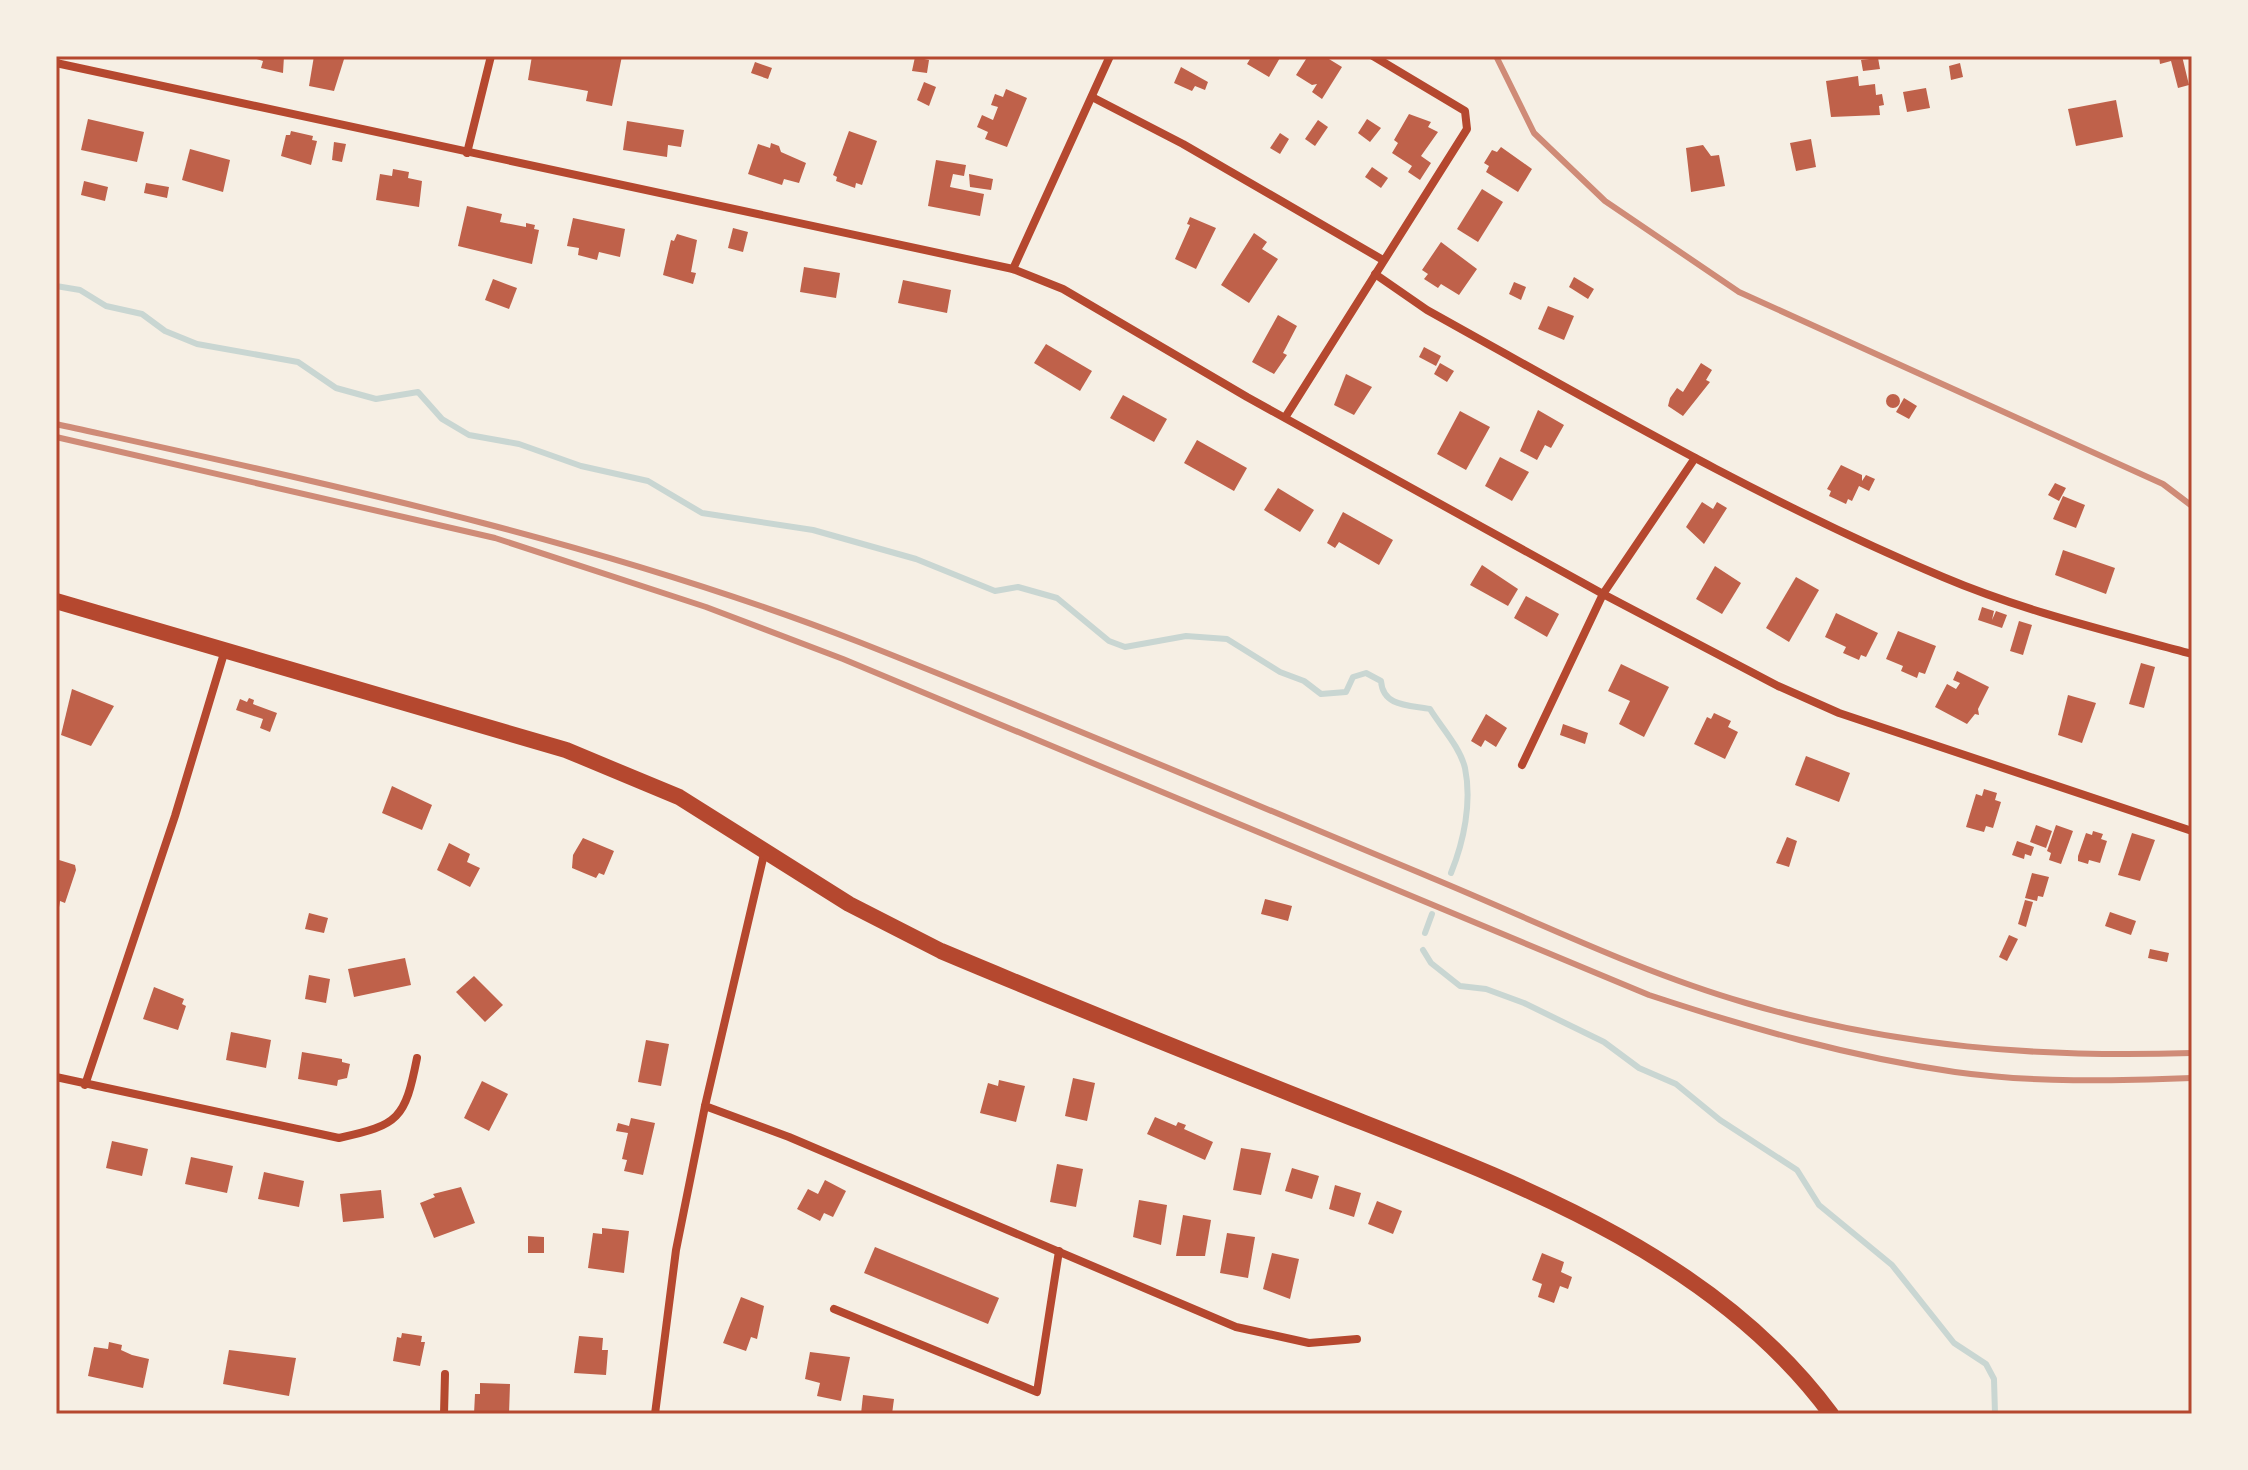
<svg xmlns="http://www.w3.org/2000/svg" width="2248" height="1470" font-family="Barlow,sans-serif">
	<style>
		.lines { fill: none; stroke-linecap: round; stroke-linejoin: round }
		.stream { stroke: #c9d6d2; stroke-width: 6 }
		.building { fill: #bf614a }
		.minor { stroke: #b5482f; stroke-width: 8 }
		.secondary { stroke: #b5482f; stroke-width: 16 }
		.rail { stroke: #cf8b77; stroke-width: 6 }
		.neatline { fill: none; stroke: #b5482f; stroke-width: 3 }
	</style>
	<rect width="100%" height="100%" fill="#f6efe4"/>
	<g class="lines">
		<g class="stream">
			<path d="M56 286 80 290 106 306 142 314 165 331 197 344 298 362 336 388 376 399 418 392 442 419 469 435 519 444 581 466 648 481 702 513 813 530 916 559 995 591 1018 587 1057 598 1109 641 1125 647 1186 636 1227 639 1280 672 1304 681 1321 694 1346 692 1353 677 1366 673 1381 681C1383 707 1409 705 1430 709 1441 727 1460 747 1465 768 1472 802 1464 841 1451 873"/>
			<path d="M1425 933 1432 914"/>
			<path d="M1423 950 1431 963 1460 986 1486 989 1524 1003 1604 1042 1639 1068 1676 1084 1720 1120 1797 1170 1819 1205 1892 1265 1954 1343 1986 1364 1994 1379 1995 1414"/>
		</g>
	</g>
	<g class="building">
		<path d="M247 56H284L283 73 261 68 263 61Z"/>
		<path d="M314 56H345L334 91 309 86Z"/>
		<path d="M532 56H622L612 106 586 101 588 91 528 80Z"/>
		<path d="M1246 56H1281L1269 77 1247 64 1250 59Z"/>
		<path d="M1308 56H1324L1342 67 1322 99 1312 92 1317 84 1312 85 1296 75Z"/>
		<path d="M2159 56H2182L2189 85 2178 88 2171 61 2160 64Z"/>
		<path d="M915 57 929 60 927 73 912 71Z"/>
		<path d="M1878 58 1880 69 1863 71 1861 60Z"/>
		<path d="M755 62 772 68 768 79 751 73Z"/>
		<path d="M1960 63 1963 77 1951 80 1949 66Z"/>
		<path d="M1181 67 1208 82 1205 90 1195 86 1192 91 1174 83Z"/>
		<path d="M1858 76 1859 86 1875 84 1876 95 1882 94 1884 105 1879 106 1880 115 1831 117 1826 81Z"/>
		<path d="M924 82 936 87 929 106 917 100Z"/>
		<path d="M1926 88 1930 108 1907 112 1903 92Z"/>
		<path d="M1006 89 1027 98 1007 147 985 139 988 132 977 127 982 115 993 120 998 107 991 105 995 94 1003 97Z"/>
		<path d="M2116 100 2123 137 2076 146 2068 109Z"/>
		<path d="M1409 114 1431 122 1428 127 1438 132 1421 156 1431 163 1420 180 1408 172 1412 166 1392 153 1398 143 1394 140Z"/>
		<path d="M88 119 144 132 137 162 81 150Z"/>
		<path d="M1367 119 1381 128 1370 142 1358 133Z"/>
		<path d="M1318 120 1328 127 1315 146 1305 139Z"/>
		<path d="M627 121 684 130 681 147 668 145 667 157 623 150Z"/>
		<path d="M291 131 313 136 312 140 317 141 311 165 281 156 286 135H290Z"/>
		<path d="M849 131 877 141 862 185 856 183 855 188 836 181 837 177 833 175Z"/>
		<path d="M1280 133 1289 139 1280 154 1270 148Z"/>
		<path d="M1811 139 1816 167 1796 171 1790 143Z"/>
		<path d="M334 142 346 144 342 162 332 160Z"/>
		<path d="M771 143 779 146 781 152 806 163 799 183 784 179 782 185 748 174 758 144 770 148Z"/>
		<path d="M1703 145 1711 156 1719 155 1725 186 1691 192 1686 148Z"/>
		<path d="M1501 147 1532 169 1518 192 1486 172 1489 166 1484 163 1492 150 1497 152Z"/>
		<path d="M190 149 230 160 223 192 182 180Z"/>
		<path d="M936 160 966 165 964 176 953 174 950 187 984 194 980 216 928 206Z"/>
		<path d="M1372 167 1388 178 1381 188 1365 177Z"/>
		<path d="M393 169 409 172 408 178 422 181 419 207 376 200 380 174 392 176Z"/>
		<path d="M969 174 993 179 991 190 970 187Z"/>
		<path d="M84 181 108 187 105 201 81 195Z"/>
		<path d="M146 183 169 187 167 198 144 193Z"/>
		<path d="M1482 189 1503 202 1478 242 1457 229Z"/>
		<path d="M467 206 502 214 500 222 526 227V223L535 225 534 229 539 230 532 264 458 246Z"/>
		<path d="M1190 217 1216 228 1196 269 1175 259 1190 225 1187 224Z"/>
		<path d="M573 218 625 229 620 257 599 252 597 260 578 255 579 248 567 246Z"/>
		<path d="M733 228 748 232 743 252 728 248Z"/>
		<path d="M1254 233 1267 242 1262 249 1278 259 1249 303 1221 285Z"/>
		<path d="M677 234 697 240 691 272 696 273 693 284 663 275 671 240 674 241Z"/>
		<path d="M1441 242 1477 269 1459 295 1441 284 1438 288 1424 279 1428 274 1422 270Z"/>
		<path d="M804 267 840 273 836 298 800 292Z"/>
		<path d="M1574 277 1594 289 1588 299 1569 287Z"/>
		<path d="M493 279 517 288 509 309 485 300Z"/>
		<path d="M903 280 951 290 947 313 898 303Z"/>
		<path d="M1514 282 1526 287 1521 300 1509 294Z"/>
		<path d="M1548 306 1574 316 1564 340 1538 329Z"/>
		<path d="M1278 315 1297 326 1283 353 1287 355 1274 374 1252 362Z"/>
		<path d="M1046 344 1092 371 1080 391 1034 363Z"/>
		<path d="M1424 347 1441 356 1436 366 1419 357Z"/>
		<path d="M1440 363 1454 371 1447 382 1434 374Z"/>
		<path d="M1701 363 1712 370 1706 380 1710 382 1683 416 1668 406 1670 398 1677 388 1683 392Z"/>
		<path d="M1346 374 1372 387 1354 415 1334 405Z"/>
		<circle cx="1893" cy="401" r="7"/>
		<path d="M1123 395 1167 419 1154 442 1110 418Z"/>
		<path d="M1904 398 1917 406 1909 419 1896 412Z"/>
		<path d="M1538 410 1564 425 1551 448 1545 445 1537 460 1520 451Z"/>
		<path d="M1460 411 1490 427 1466 470 1437 454Z"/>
		<path d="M1197 440 1247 468 1234 491 1184 463Z"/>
		<path d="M1500 457 1529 472 1512 501 1485 486Z"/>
		<path d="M1841 465 1862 475V481L1866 475 1875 479 1869 491 1859 486 1852 501 1848 499 1846 504 1829 496 1831 491 1827 489Z"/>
		<path d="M2055 483 2066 488 2059 501 2048 495Z"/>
		<path d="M1278 488 1314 510 1300 532 1264 510Z"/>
		<path d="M2063 496 2085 505 2076 528 2053 519Z"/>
		<path d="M1702 502 1713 509 1717 502 1727 508 1704 544 1686 527Z"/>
		<path d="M1343 512 1393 540 1379 565 1339 542 1335 548 1327 543Z"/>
		<path d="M2063 550 2115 568 2106 594 2055 575Z"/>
		<path d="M1482 565 1518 589 1508 606 1470 585Z"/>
		<path d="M1715 566 1741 583 1722 614 1696 599Z"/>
		<path d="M1796 577 1819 590 1789 642 1766 628Z"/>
		<path d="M1526 596 1559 614 1547 637 1514 618Z"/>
		<path d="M1982 607 1994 611 1992 620 1996 611 2007 615 2002 628 1978 620Z"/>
		<path d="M1836 613 1878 633 1866 657 1861 655 1859 660 1843 653 1846 647 1825 637Z"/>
		<path d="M2019 621 2032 625 2023 655 2010 651Z"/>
		<path d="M1898 631 1936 646 1925 674 1919 672 1917 678 1901 671 1903 666 1886 659Z"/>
		<path d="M2141 663 2155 667 2144 708 2129 704Z"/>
		<path d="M1621 664 1669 687 1644 737 1619 724 1630 701 1608 691Z"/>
		<path d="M1957 671 1989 687 1978 709 1979 715 1975 714 1967 724 1935 707 1947 684 1956 689 1960 683 1953 680Z"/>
		<path d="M72 689 114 706 91 746 61 735Z"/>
		<path d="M2068 695 2096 703 2082 743 2058 735Z"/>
		<path d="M249 698 254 700 253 704 277 713 270 732 260 728 263 719 236 710 240 699 247 702Z"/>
		<path d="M1714 713 1731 721 1728 727 1738 732 1725 759 1694 744 1707 717 1711 719Z"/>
		<path d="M1486 714 1507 728 1496 747 1485 740 1481 747 1471 741Z"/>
		<path d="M1563 724 1588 733 1585 744 1560 735Z"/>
		<path d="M1806 756 1850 773 1839 802 1795 785Z"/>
		<path d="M392 786 432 805 422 830 382 813Z"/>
		<path d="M1984 789 1997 793 1995 800 2001 802 1993 828 1986 826 1984 832 1966 827 1976 794 1982 796Z"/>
		<path d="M2036 825 2052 831 2046 848 2030 842Z"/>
		<path d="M2056 825 2073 831 2061 864 2049 860 2051 853 2047 851Z"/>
		<path d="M2093 831 2103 834 2101 839 2107 841 2100 863 2089 860 2088 864 2078 861V856L2086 833 2092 835Z"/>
		<path d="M2132 833 2155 840 2140 881 2118 875Z"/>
		<path d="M1787 837 1797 841 1789 867 1776 863Z"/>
		<path d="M583 838 614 851 604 875 599 873 596 878 572 868 573 855Z"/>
		<path d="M2017 841 2034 847 2031 856 2025 854 2024 859 2012 855Z"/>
		<path d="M449 843 470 854 467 862 480 868 470 887 437 870Z"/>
		<path d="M56 859 75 865 76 870 65 903 60 901 57 920Z"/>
		<path d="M2032 873 2049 877 2043 897 2038 896 2037 901 2025 898Z"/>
		<path d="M1265 899 1292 906 1288 921 1261 914Z"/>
		<path d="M2025 900 2033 902 2026 927 2018 924Z"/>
		<path d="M2110 912 2136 921 2131 935 2105 926Z"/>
		<path d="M309 913 328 918 324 933 305 929Z"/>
		<path d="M2009 935 2018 939 2007 961 1999 957Z"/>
		<path d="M2150 949 2169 953 2167 962 2148 958Z"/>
		<path d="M405 958 411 985 354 997 348 969Z"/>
		<path d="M309 975 330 979 326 1003 305 999Z"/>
		<path d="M474 976 503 1005 485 1022 456 992Z"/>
		<path d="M154 987 184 999 182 1004 186 1006 178 1030 143 1019Z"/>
		<path d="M231 1032 271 1040 266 1068 226 1060Z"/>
		<path d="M646 1040 669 1044 661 1086 638 1082Z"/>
		<path d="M302 1052 342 1059V1062L350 1064 347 1078 338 1080 337 1086 298 1079Z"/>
		<path d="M1073 1078 1095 1083 1087 1121 1065 1116Z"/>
		<path d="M999 1080 1025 1086 1016 1122 980 1113 988 1083 998 1086Z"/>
		<path d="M482 1081 508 1094 489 1131 464 1118Z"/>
		<path d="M1155 1117 1176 1126 1178 1122 1186 1125 1184 1129 1213 1142 1205 1160 1147 1134Z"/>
		<path d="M631 1118 655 1123 643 1175 624 1171 627 1160 622 1159 628 1133 616 1131 618 1123 629 1126Z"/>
		<path d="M112 1141 148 1149 142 1176 106 1168Z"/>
		<path d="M1241 1148 1271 1153 1261 1195 1233 1190Z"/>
		<path d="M191 1157 233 1166 227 1193 185 1184Z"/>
		<path d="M1057 1164 1083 1169 1076 1207 1050 1202Z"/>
		<path d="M1292 1168 1319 1176 1312 1199 1285 1191Z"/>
		<path d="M264 1172 304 1181 299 1207 258 1199Z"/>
		<path d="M825 1180 846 1191 833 1217 824 1213 820 1221 797 1209 808 1189 818 1194Z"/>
		<path d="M1335 1185 1361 1193 1354 1217 1329 1209Z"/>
		<path d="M461 1187 475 1223 434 1238 420 1203 435 1197 433 1194Z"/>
		<path d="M381 1190 384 1218 343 1222 340 1194Z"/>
		<path d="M1139 1200 1167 1205 1161 1245 1133 1237Z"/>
		<path d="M1377 1201 1402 1211 1393 1234 1368 1224Z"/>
		<path d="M1183 1215 1211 1220 1205 1256H1176Z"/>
		<path d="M602 1228 629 1231 624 1273 588 1268 593 1233 602 1234Z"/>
		<path d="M1227 1233 1255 1237 1248 1278 1220 1273Z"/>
		<path d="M528 1236 544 1237V1253H528Z"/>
		<path d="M875 1247 999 1298 988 1324 864 1273Z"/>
		<path d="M1272 1253 1299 1259 1290 1299 1263 1289Z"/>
		<path d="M1542 1253 1564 1262 1561 1272 1572 1277 1568 1289 1560 1286 1554 1303 1538 1297 1542 1284 1532 1280Z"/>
		<path d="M741 1297 764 1306 757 1339 751 1337 746 1351 723 1343Z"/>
		<path d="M402 1333 422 1336 421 1342H425L420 1366 393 1361 397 1337 401 1338Z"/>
		<path d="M579 1336 603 1338 602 1350H608L606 1375 574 1373Z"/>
		<path d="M109 1342 122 1345 121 1350 132 1355 149 1359 143 1388 88 1376 94 1347 108 1349Z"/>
		<path d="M229 1350 296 1358 289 1396 223 1384Z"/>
		<path d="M810 1352 850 1357 841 1401 817 1396 820 1383 805 1379Z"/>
		<path d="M480 1383 510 1384 509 1414H474L475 1394H480Z"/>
		<path d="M863 1395 894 1399 892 1414H861Z"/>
	</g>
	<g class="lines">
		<g class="minor">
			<path d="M56 63 1013 269 1063 289 1247 397 1603 594 1778 686 1839 713 2192 831"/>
			<path d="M1092 97 1183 144 1383 260"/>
			<path d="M467 153 491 56"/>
			<path d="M1013 269 1110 56"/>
			<path d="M1375 274 1427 310C1596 404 1764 502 1943 577 2023 611 2108 631 2192 654"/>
			<path d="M1286 416 1467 129 1465 111 1373 56"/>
			<path d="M1522 765 1603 594 1695 458"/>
			<path d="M56 1077 339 1138C399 1125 405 1119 417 1058"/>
			<path d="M85 1085 175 816 225 650"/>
			<path d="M705 1106 789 1137 1236 1327 1309 1343 1357 1339"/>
			<path d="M834 1309 1037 1392 1059 1251"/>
			<path d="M444 1414 445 1374"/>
			<path d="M655 1414 676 1250 705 1106 765 850"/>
		</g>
		<path class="secondary" d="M56 601 566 750 679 797 849 904 941 951C1060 1001 1179 1049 1299 1097 1488 1173 1705 1243 1831 1414"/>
		<g class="rail">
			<path d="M1496 56 1534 133 1605 201 1739 292 2163 484 2192 506"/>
			<path d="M56 424C328 484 599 541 859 642 1052 718 1242 799 1432 878 1536 921 1639 972 1746 1003 1895 1047 2038 1058 2192 1053"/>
			<path d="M56 437 495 538 706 607 843 659 1649 995C1749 1028 1851 1057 1955 1072 2034 1083 2113 1081 2192 1078"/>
		</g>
	</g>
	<rect width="2248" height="1470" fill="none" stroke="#f6efe4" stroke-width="116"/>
	<rect x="58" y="58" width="2132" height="1354" class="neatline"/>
</svg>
